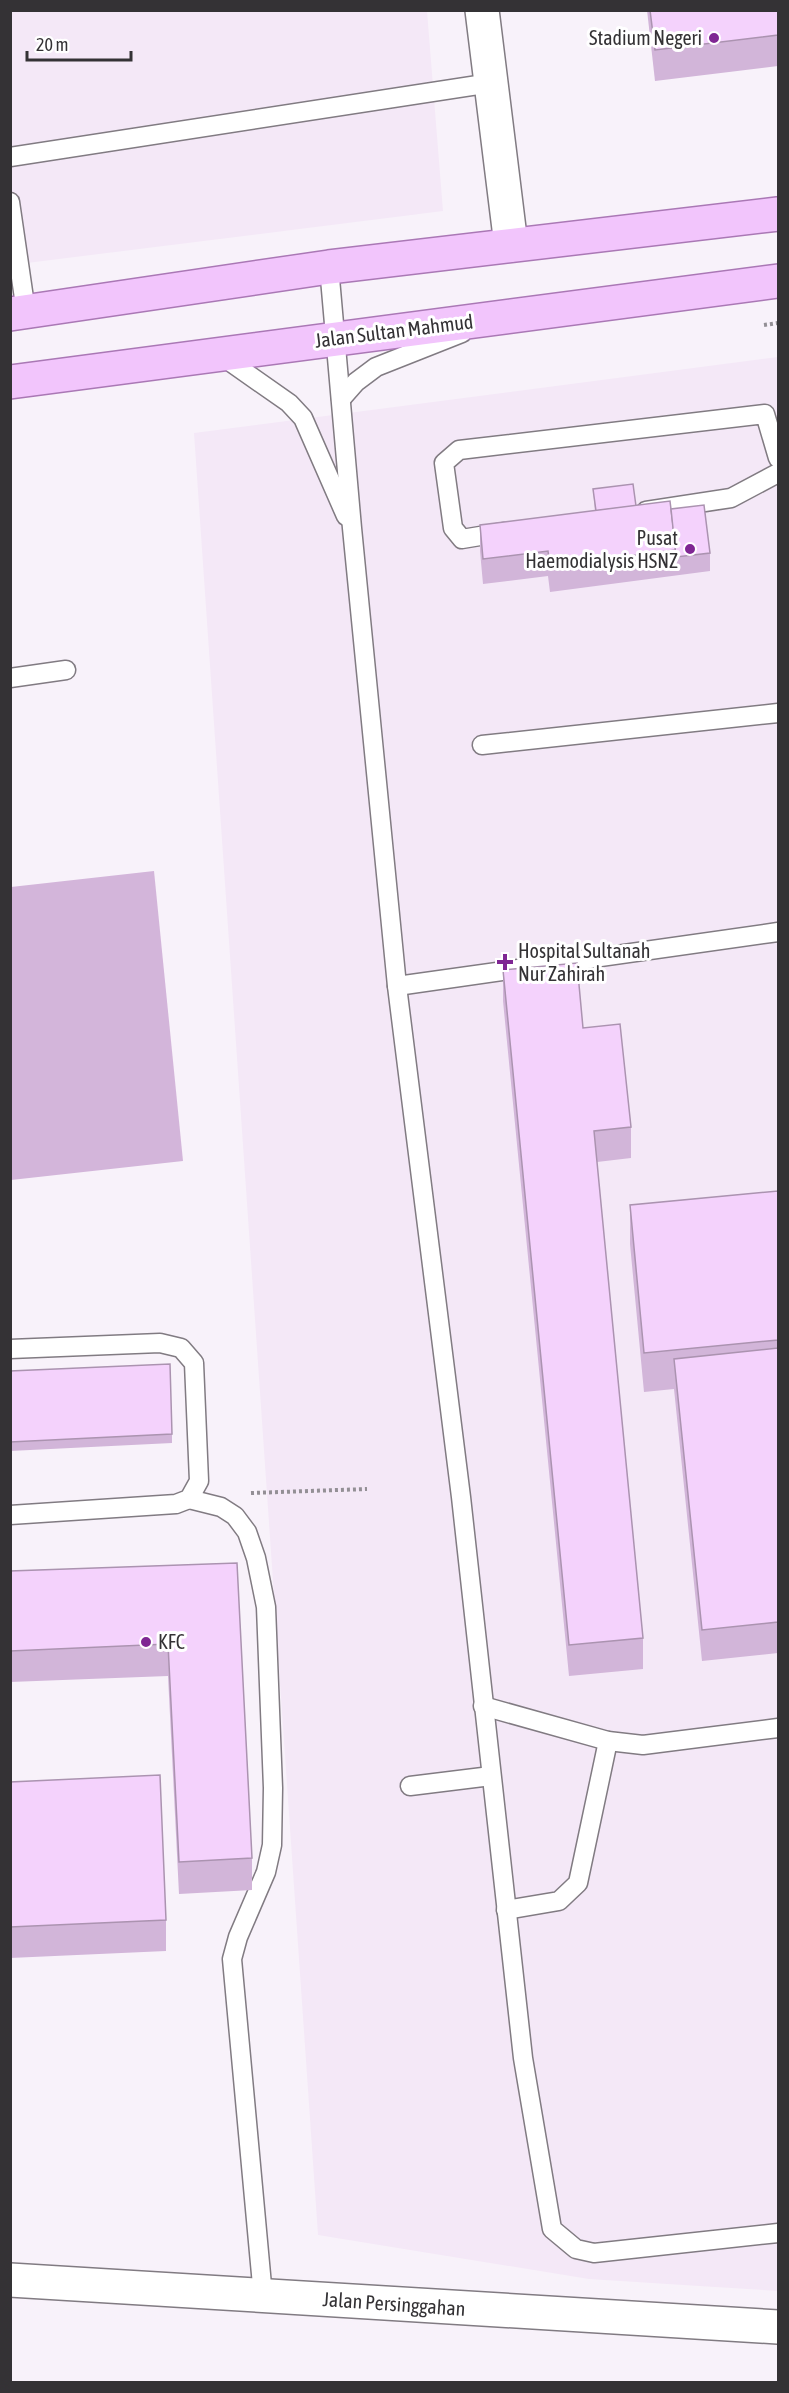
<svg xmlns="http://www.w3.org/2000/svg" width="789" height="2393" font-family="'Asap Condensed',sans-serif">
	<style>
		.built { fill: #f4e8f7 }
		.green { fill: #d3b5da }
		.lines { fill: none; stroke-linecap: round; stroke-linejoin: round }
		.service-casing { stroke: #817b82; stroke-width: 21 }
		.minor-casing { stroke: #817b82; stroke-width: 36 }
		.tertiary-casing { stroke: #817b82; stroke-width: 36 }
		.primary-casing { stroke: #aa78b5; stroke-width: 36 }
		.path { stroke: #938f95; stroke-width: 4; stroke-dasharray: 3 3; stroke-linecap: butt }
		.service { stroke: #fff; stroke-width: 18 }
		.minor { stroke: #fff; stroke-width: 33 }
		.tertiary { stroke: #fff; stroke-width: 33 }
		.primary { stroke: #f2c5fc; stroke-width: 33 }
		.wall { fill: #d2b5d9 }
		.building { fill: #f4d2fc; stroke: #ab93b0; stroke-width: 1.5 }
		.poi-dot { fill: #7f2693; stroke: #fff; stroke-width: 2 }
		.labels { text-anchor: middle; stroke-width: 6; stroke-linejoin: round; paint-order: stroke }
		.poi-label { font-size: 20px; fill: #343235; stroke: #fff; text-anchor: end }
		.street-label { font-size: 20px; fill: #343235; stroke: #fff }
	</style>
	<rect width="100%" height="100%" fill="#f8f2fa"/>
	<g class="built">
		<path d="M10 11H427L443 211 11 265Z"/>
		<path d="M778 357V2291L589 2279 318 2235 194 433Z"/>
	</g>
	<path class="green" d="M154 871 183 1161 11 1180V887Z"/>
	<g class="lines">
		<g class="service-casing">
			<g id="service">
				<path d="M10 157 491 83"/>
				<path d="M10 202 26 312"/>
				<path d="M329 267 352 528 397 986 461 1497 523 2058 552 2229 576 2249 594 2253 778 2233"/>
				<path d="M219 354 289 403 303 418 346 516"/>
				<path d="M341 399 356 382 376 367 462 333"/>
				<path d="M646 511 731 498 778 473"/>
				<path d="M504 532 462 539 453 528 444 463 459 450 765 414 778 458"/>
				<path d="M10 678 66 670"/>
				<path d="M482 745 778 713"/>
				<path d="M397 986 778 932"/>
				<path d="M10 1349 160 1343 181 1348 194 1363 199 1481 189 1499 176 1504 10 1515"/>
				<path d="M189 1499 221 1507 235 1516 247 1532 256 1558 266 1607 273 1788 272 1845 266 1872 238 1937 232 1959 263 2296"/>
				<path d="M483 1706 608 1741 643 1745 778 1728"/>
				<path d="M410 1786 491 1776"/>
				<path d="M506 1910 559 1901 578 1883 608 1741"/>
			</g>
		</g>
		<g class="minor-casing">
			<path id="minor" d="M482 10 511 245"/>
		</g>
		<g class="tertiary-casing">
			<path id="tertiary" d="M10 2280 778 2327"/>
		</g>
		<g class="primary-casing">
			<g id="primary">
				<path d="M10 314 329 267 778 214"/>
				<path d="M10 382 778 281"/>
			</g>
		</g>
		<g class="path">
			<path d="M764 325 778 323"/>
			<path d="M251 1493 367 1489"/>
		</g>
		<use href="#service" class="service"/>
		<use href="#minor" class="minor"/>
		<use href="#tertiary" class="tertiary"/>
		<use href="#primary" class="primary"/>
	</g>
	<g class="wall">
		<path d="M647 10H778V66L655 81Z"/>
		<path d="M593 489 636 506 671 509 710 553V571L550 592 548 576 483 584 480 551V525L595 511Z"/>
		<path d="M503 970 583 1028 631 1127V1158L597 1162 643 1638V1669L569 1676 503 1001Z"/>
		<path d="M778 1191V1653L702 1661 674 1389 644 1392 630 1244V1205Z"/>
		<path d="M10 1371 172 1434V1443L10 1451Z"/>
		<path d="M237 1563 252 1858V1890L179 1894 168 1676 10 1682V1571Z"/>
		<path d="M10 1782 166 1920V1951L10 1958Z"/>
	</g>
	<g class="building">
		<path d="M650 10H778V35L655 50Z"/>
		<path d="M633 484 636 506 596 511 593 489Z"/>
		<path d="M670 501 676 550 550 566 548 551 483 559 480 525Z"/>
		<path d="M704 505 710 553 676 557 671 509Z"/>
		<path d="M577 963 583 1028 620 1024 631 1127 594 1131 643 1638 569 1645 503 970Z"/>
		<path d="M778 1191V1340L644 1353 630 1205Z"/>
		<path d="M778 1348V1622L702 1630 674 1359Z"/>
		<path d="M170 1364 172 1434 10 1442V1371Z"/>
		<path d="M237 1563 252 1858 179 1862 168 1644 10 1651V1571Z"/>
		<path d="M160 1775 166 1920 10 1927V1782Z"/>
	</g>
	<g class="poi-dot">
		<circle cx="714" cy="38" r="6"/>
		<circle cx="690" cy="549" r="6"/>
		<path d="M502 953h6v6h6v6h-6v6h-6v-6h-6v-6h6z"/>
		<circle cx="146" cy="1642" r="6"/>
	</g>
	<g class="labels">
		<g class="poi-label">
			<text x="702" y="45">Stadium Negeri</text>
			<text x="678" y="545">Pusat<tspan x="678" dy="23">Haemodialysis HSNZ</tspan></text>
			<text x="518" y="958" text-anchor="start">Hospital Sultanah<tspan x="518" dy="23">Nur Zahirah</tspan></text>
			<text x="158" y="1649" text-anchor="start">KFC</text>
		</g>
		<g class="street-label">
			<text transform="translate(394 331) rotate(-7)" y="7">Jalan Sultan Mahmud</text>
			<text transform="translate(394 2304) rotate(4)" y="7">Jalan Persinggahan</text>
		</g>
	</g>
	<rect width="789" height="2393" fill="none" stroke="#343235" stroke-width="24"/>
	<path d="M27 51v9h104v-9" fill="none" stroke="#343235" stroke-width="3"/>
	<text x="36" y="51" font-size="18" fill="#343235" stroke="#ffffff" stroke-width="4.5" paint-order="stroke">20 m</text>
</svg>
